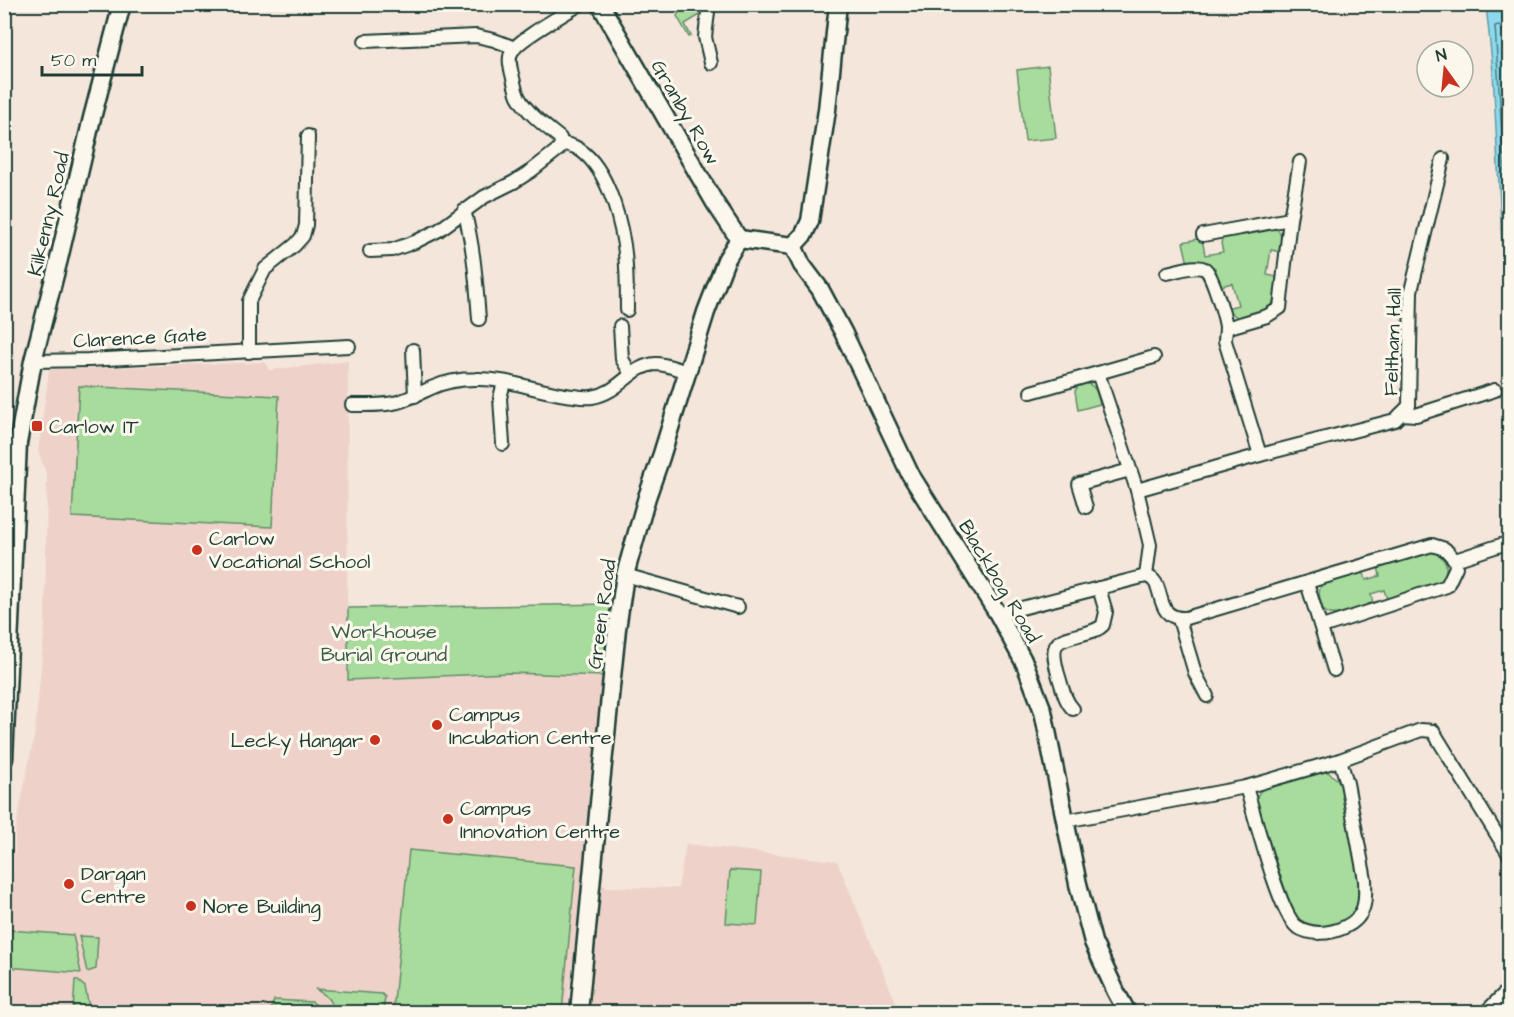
<svg xmlns="http://www.w3.org/2000/svg" width="1514" height="1017" font-family="'Architects Daughter',sans-serif">
	<style>
		.built { fill: #eed2c9 }
		.green { fill: #a8dc9d; stroke: #648c68; stroke-width: 1.5 }
		.water { fill: #8dd9ed; stroke: #619ba3; stroke-width: 1.5 }
		.lines { fill: none; stroke-linecap: round; stroke-linejoin: round }
		.shore { stroke: #4b7b7e; stroke-width: 1.5 }
		.street-casing { stroke: #1f3d34; stroke-width: 16 }
		.secondary-casing { stroke: #1f3d34; stroke-width: 21 }
		.street { stroke: #fbf7ec; stroke-width: 12 }
		.secondary { stroke: #fbf7ec; stroke-width: 16 }
		.poi-dot { fill: #c8321e; stroke: #fbf7ec; stroke-width: 2 }
		.labels { text-anchor: middle; stroke-width: 6; stroke-linejoin: round; paint-order: stroke }
		.street-label { font-size: 20px; fill: #1f3d34; stroke: #fbf7ec }
		.poi-label { font-size: 20px; fill: #1f3d34; stroke: #fbf7ec; text-anchor: start }
		.park-label { font-size: 20px; fill: #3a5d49; stroke: #fbf7ec }
	</style>
	<rect width="100%" height="100%" fill="#f5e6dc"/>
	<filter id="ink" filterUnits="userSpaceOnUse"><feTurbulence type="fractalNoise" baseFrequency=".0167" numOctaves="2"/><feDisplacementMap in="SourceGraphic" scale="12" xChannelSelector="R" yChannelSelector="G"/><feConvolveMatrix kernelMatrix="1 2 1 2 8 2 1 2 1" color-interpolation-filters="sRGB"/></filter>
	<g filter="url(#ink)">
		<g class="built">
			<path d="M348 361 347 680 509 673 604 676 567 1012H9L15 832 35 731 45 623 47 476 38 451 49 370 265 362 269 370Z"/>
			<path d="M686 844 837 861 900 1012H751L750 1010 586 1012 600 883 607 887 678 888Z"/>
		</g>
		<g class="green">
			<path d="M683 5H704L700 15 685 24 691 36 689 37 677 16Z"/>
			<path d="M1048 66 1056 138 1025 141 1017 70Z"/>
			<path d="M1270 228 1278 230 1283 240 1281 252 1271 250 1267 275 1277 277C1276 285 1276 294 1273 302 1270 309 1247 317 1239 317 1234 317 1230 311 1227 308L1238 305 1232 283 1221 286 1215 268 1206 263 1188 264 1183 242 1202 238 1205 255 1223 252 1221 243 1223 238Z"/>
			<path d="M1086 383C1097 386 1097 395 1100 404L1078 410 1075 391 1079 385Z"/>
			<path d="M79 386 279 396 272 527 72 517Z"/>
			<path d="M1428 551 1439 554 1446 563V575L1443 580 1438 584 1387 599 1384 590 1371 594 1373 603C1365 606 1336 616 1330 614 1324 613 1322 608 1321 603 1319 595 1318 591 1322 584L1363 570 1366 580 1380 576 1378 566Z"/>
			<path d="M612 604 604 676 509 673 348 680V608Z"/>
			<path d="M1324 769 1339 781 1344 794C1347 812 1351 830 1354 848 1356 862 1360 876 1361 889 1362 909 1346 924 1327 926 1314 926 1301 924 1293 914L1256 805C1256 797 1258 793 1264 787Z"/>
			<path d="M409 850 576 866 562 1012H393Z"/>
			<path d="M730 870 761 872 757 925 726 923Z"/>
			<path d="M9 930 73 935 81 973 7 967Z"/>
			<path d="M79 936 98 937 96 969 87 972Z"/>
			<path d="M75 980H77L85 987 89 1007 73 1012Z"/>
			<path d="M315 989 382 994 385 997 383 1012H335C332 1001 326 994 315 989Z"/>
			<path d="M274 1000 312 1002 319 1007 321 1012H270Z"/>
		</g>
		<path class="water" d="M1486 5H1503L1509 47V326L1502 243 1493 72Z"/>
		<g class="lines">
			<g class="shore">
				<path d="M1510 34 1503 32 1499 25 1495 26 1510 259"/>
				<path d="M1510 41H1505L1504 44 1510 130"/>
			</g>
			<g class="street-casing">
				<g id="street">
					<path d="M709 4 705 37 711 63"/>
					<path d="M365 41 476 36 494 40 515 48"/>
					<path d="M561 143C565 144 570 145 575 147 605 162 619 214 624 245 627 266 627 289 627 310"/>
					<path d="M464 210C474 247 476 281 479 319"/>
					<path d="M1290 219 1300 162"/>
					<path d="M1203 235 1290 219 1280 308 1267 316 1226 328"/>
					<path d="M370 251 392 250 415 242 439 230 484 197 514 182 531 171 559 149 561 143 560 138C545 126 527 113 518 96 515 89 514 81 512 74 510 66 508 58 512 51 520 38 565 14 580 4"/>
					<path d="M1167 273C1178 271 1195 264 1205 269 1212 273 1225 318 1226 327 1226 332 1225 337 1225 341L1260 455"/>
					<path d="M620 326 622 359 631 374"/>
					<path d="M413 350 415 396"/>
					<path d="M249 352V301L265 269 295 245 303 236 306 225 308 136"/>
					<path d="M33 361 88 360 349 346"/>
					<path d="M1031 392 1098 373"/>
					<path d="M352 405C368 405 383 406 398 402 410 398 420 393 431 388 444 382 461 379 476 379 509 378 541 393 574 396 580 397 586 398 592 397 620 393 631 365 656 364 666 364 677 369 687 372"/>
					<path d="M1401 414 1416 415 1495 390"/>
					<path d="M503 444 500 398 504 382"/>
					<path d="M1137 490 1260 455 1395 420 1409 406 1411 291 1443 159"/>
					<path d="M1086 507 1079 484 1130 470"/>
					<path d="M625 575 738 607"/>
					<path d="M1146 576C1168 581 1151 620 1186 618L1432 545 1445 549 1455 560 1510 542"/>
					<path d="M1146 576 1150 545 1137 490 1098 373 1154 357"/>
					<path d="M1307 583 1334 670"/>
					<path d="M998 614 1146 576"/>
					<path d="M1179 619 1195 673 1207 696"/>
					<path d="M1322 627 1447 586 1456 567 1455 560"/>
					<path d="M1073 709C1064 700 1062 686 1058 674 1049 640 1056 641 1086 633 1093 631 1098 630 1103 625L1106 612 1099 588"/>
					<path d="M1246 787C1254 813 1279 912 1296 926 1310 936 1330 934 1345 927 1366 917 1366 901 1365 880L1347 783 1340 760"/>
					<path d="M1065 821 1246 787 1340 760 1421 730 1433 731 1510 856"/>
					<path d="M1486 1012 1510 988"/>
				</g>
			</g>
			<g class="secondary-casing">
				<g id="secondary">
					<path d="M600 4 715 203 739 239"/>
					<path d="M739 239 793 246"/>
					<path d="M793 246 802 265 820 289 843 332 910 474 998 614 1025 664 1043 711 1078 884 1093 942 1116 992 1127 1012"/>
					<path d="M793 246 804 234 810 221 827 110 838 4"/>
					<path d="M4 759 18 443 33 361 59 259 92 118 122 4"/>
					<path d="M579 1012 600 793 617 629 625 575 647 497 661 457 706 312 726 260 739 239"/>
				</g>
			</g>
			<use href="#street" class="street"/>
			<use href="#secondary" class="secondary"/>
		</g>
	</g>
	<g class="poi-dot">
		<rect x="31" y="420" width="12" height="12" rx="3"/>
		<circle cx="197" cy="550" r="6"/>
		<circle cx="437" cy="725" r="6"/>
		<circle cx="375" cy="740" r="6"/>
		<circle cx="448" cy="819" r="6"/>
		<circle cx="69" cy="884" r="6"/>
		<circle cx="191" cy="906" r="6"/>
	</g>
	<g class="labels">
		<g class="street-label">
			<text transform="translate(686 112) rotate(60)" y="7">Granby Row</text>
			<text transform="translate(48 214) rotate(-77)" y="7">Kilkenny Road</text>
			<text transform="translate(140 337) rotate(-3)" y="7">Clarence Gate</text>
			<text transform="translate(1392 342) rotate(-88)" y="7">Feltham Hall</text>
			<text transform="translate(1000 581) rotate(59)" y="7">Blackbog Road</text>
			<text transform="translate(601 614) rotate(-82)" y="7">Green Road</text>
		</g>
		<g class="poi-label">
			<text x="49" y="433">Carlow IT</text>
			<text x="209" y="545">Carlow<tspan x="209" dy="23">Vocational School</tspan></text>
			<text x="449" y="721">Campus<tspan x="449" dy="23">Incubation Centre</tspan></text>
			<text x="363" y="747" text-anchor="end">Lecky Hangar</text>
			<text x="460" y="815">Campus<tspan x="460" dy="23">Innovation Centre</tspan></text>
			<text x="81" y="880">Dargan<tspan x="81" dy="23">Centre</tspan></text>
			<text x="203" y="913">Nore Building</text>
		</g>
		<g class="park-label">
			<text x="384" y="638">Workhouse<tspan x="384" dy="23">Burial Ground</tspan></text>
		</g>
	</g>
	<rect width="1514" height="1017" fill="none" stroke="#fbf7ec" stroke-width="24"/>
	<rect x="12" y="12" width="1490" height="993" fill="none" stroke="#1f3d34" stroke-width="2" filter="url(#ink)"/>
	<g transform="translate(1445 69) rotate(345)"><circle r="28" fill="#fbf7ec" stroke="#a3ada2" stroke-width="1.5"/>
	<path d="M0-4.5L10 22L0 15L-10 22Z" fill="#c8321e"/>
	<text y="-9" font-size="16" font-weight="bold" text-anchor="middle" fill="#1f3d34">N</text>
	</g>
	<path d="M42 66v9h100v-9" fill="none" stroke="#1f3d34" stroke-width="3"/>
	<text x="51" y="66" font-size="18" fill="#1f3d34" stroke="#fbf7ec" stroke-width="4.5" paint-order="stroke">50 m</text>
</svg>
